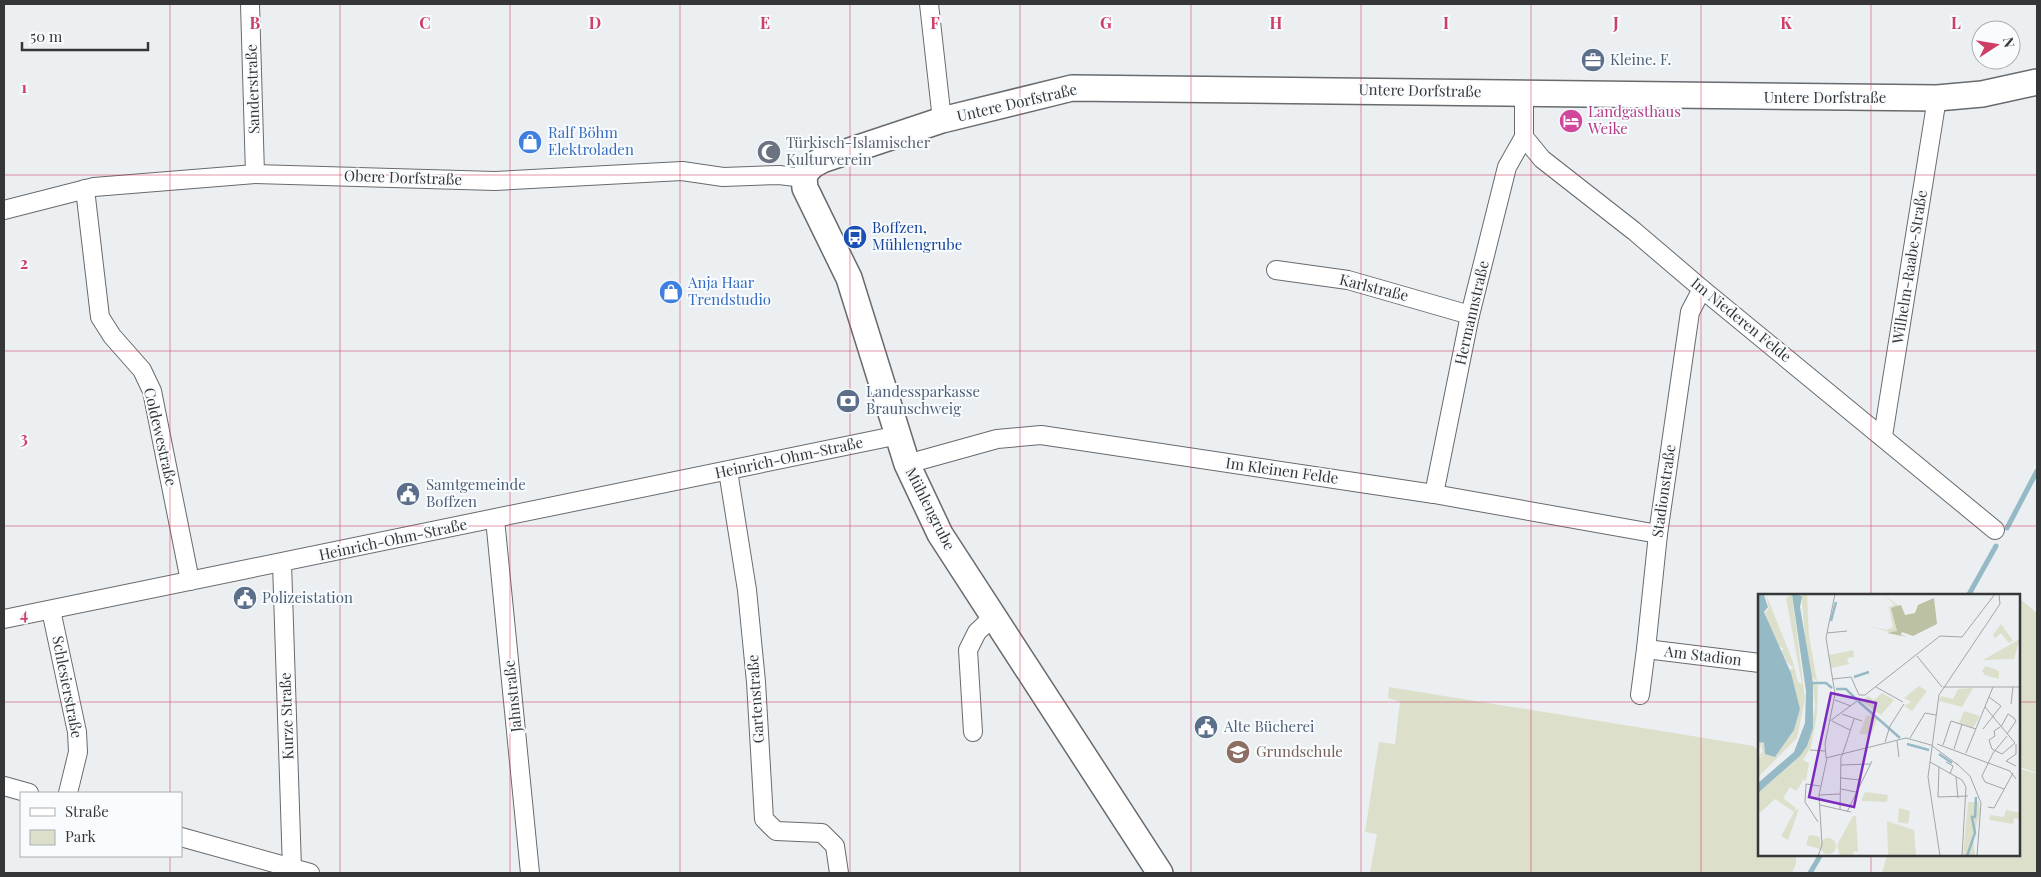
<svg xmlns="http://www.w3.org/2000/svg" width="2041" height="877" font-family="'Playfair Display',serif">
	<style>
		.green { fill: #dcdfca }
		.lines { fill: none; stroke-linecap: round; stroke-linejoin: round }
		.stream { stroke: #95b9c5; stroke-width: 5 }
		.street-casing { stroke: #686a6d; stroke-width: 20 }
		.secondary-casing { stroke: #686a6d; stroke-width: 28 }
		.street { stroke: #fff; stroke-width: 18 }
		.secondary { stroke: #fff; stroke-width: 25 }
		.grid { fill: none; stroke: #ce3f65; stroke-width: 1; stroke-opacity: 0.55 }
		.labels { text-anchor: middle; stroke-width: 4; stroke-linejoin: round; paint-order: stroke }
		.service-label { font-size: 15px; fill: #4e5e75; stroke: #f9fcff; text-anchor: start }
		.street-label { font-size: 15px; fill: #353637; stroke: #f9fcff }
		.hotel-label { font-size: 15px; fill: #b23c85; stroke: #f9fcff; text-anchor: start }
		.shop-label { font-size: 15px; fill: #366cbe; stroke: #f9fcff; text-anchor: start }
		.worship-label { font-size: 15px; fill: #5b616d; stroke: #f9fcff; text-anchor: start }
		.transit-label { font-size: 15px; fill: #164399; stroke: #f9fcff; text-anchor: start }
		.education-label { font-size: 15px; fill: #785e54; stroke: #f9fcff; text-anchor: start }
		.inset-river { fill: none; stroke: #95b9c5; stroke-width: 2.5 }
		.inset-road { fill: none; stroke: #a3a5a7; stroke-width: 1 }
		.view { fill: #7b2cbf; fill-opacity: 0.15; stroke: #7b2cbf; stroke-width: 2.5 }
		.inset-edge { fill: none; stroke: #353637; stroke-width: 2.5 }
		.grid-label { font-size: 16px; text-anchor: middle; font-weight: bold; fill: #ce3f65; stroke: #f9fcff; stroke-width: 4; stroke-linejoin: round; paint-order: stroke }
	</style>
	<rect width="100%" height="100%" fill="#eceff1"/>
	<g class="green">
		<path d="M2020 599 2037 613V773L2020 767Z"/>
		<path d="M1389 687 1754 746 1760 754V856H1796V864L1792 873H1370L1377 834 1365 832 1379 742 1395 744 1400 702 1388 698Z"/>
		<path d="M2020 769 2037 774V873H1882L1887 856H2020Z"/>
	</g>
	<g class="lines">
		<g class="stream">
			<path d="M2007 528 2037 471"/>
			<path d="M1968 596 1996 546"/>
			<path d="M1810 873 1820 856"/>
		</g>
		<g class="street-casing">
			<g id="street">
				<path d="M250 4 255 174"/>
				<path d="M929 4 942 120"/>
				<path d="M1524 92V137L1542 159 1634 231 1702 289 1995 530"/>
				<path d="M85 189 100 317 112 336 142 370 152 391 190 581"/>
				<path d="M4 210 94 187 255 174 495 181 682 171 723 177 779 175 804 178"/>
				<path d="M1276 270 1348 280 1470 315"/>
				<path d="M1883 436 1937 98"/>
				<path d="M907 464 997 439 1041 435 1434 494 1658 534"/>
				<path d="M728 471 747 590 756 682 764 819 776 831 822 833 835 846 839 873"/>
				<path d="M1434 494 1470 315 1507 167 1524 137"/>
				<path d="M495 519 530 873"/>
				<path d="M282 563 292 869"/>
				<path d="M51 610 77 732 78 752 68 793"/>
				<path d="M4 619 899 435"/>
				<path d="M1646 649 1760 663"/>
				<path d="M1640 695 1646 649 1658 534 1690 312 1702 289"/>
				<path d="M973 732 968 650 977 632 994 616"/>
				<path d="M4 786 29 793"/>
				<path d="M181 837 310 873"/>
			</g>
		</g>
		<g class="secondary-casing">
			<path id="secondary" d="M1160 873 940 534 907 464 849 278 805 188 804 178 807 171 813 165 822 160 942 120 1072 88 1937 98 1982 94 2037 82"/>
		</g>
		<use href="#street" class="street"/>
		<use href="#secondary" class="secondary"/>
	</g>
	<path class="grid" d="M170 4V793M340 4V873M510 4V873M680 4V873M850 4V873M1020 4V873M1191 4V873M1361 4V873M1531 4V873M1701 4V873M1871 4V596M4 175H2037M4 351H2037M4 526H2037M4 702H1760M2020 702H2037M170 856V873M1871 856V873"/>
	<defs>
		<g id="office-disc" transform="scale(1.25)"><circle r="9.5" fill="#5c6f8a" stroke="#f9fcff"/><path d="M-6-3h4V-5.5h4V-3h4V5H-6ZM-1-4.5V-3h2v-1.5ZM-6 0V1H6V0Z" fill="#fff"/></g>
		<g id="hotel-disc" transform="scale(1.25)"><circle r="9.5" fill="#d1479c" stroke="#f9fcff"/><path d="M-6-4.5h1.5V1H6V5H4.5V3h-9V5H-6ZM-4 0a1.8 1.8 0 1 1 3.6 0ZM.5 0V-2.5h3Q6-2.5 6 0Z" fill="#fff"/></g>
		<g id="shop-disc" transform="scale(1.25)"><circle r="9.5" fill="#3f7fe0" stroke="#f9fcff"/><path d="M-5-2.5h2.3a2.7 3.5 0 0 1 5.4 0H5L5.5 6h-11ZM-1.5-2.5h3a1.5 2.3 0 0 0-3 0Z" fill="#fff"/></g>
		<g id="mosque-disc" transform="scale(1.25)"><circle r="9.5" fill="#6b7280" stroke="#f9fcff"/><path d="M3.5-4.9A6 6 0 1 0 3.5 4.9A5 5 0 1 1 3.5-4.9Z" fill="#fff"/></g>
		<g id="bus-disc" transform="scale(1.25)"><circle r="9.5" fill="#1a4fb4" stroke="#f9fcff"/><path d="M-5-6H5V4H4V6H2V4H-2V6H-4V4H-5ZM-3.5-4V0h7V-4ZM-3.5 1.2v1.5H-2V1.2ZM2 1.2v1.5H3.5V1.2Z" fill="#fff"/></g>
		<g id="bank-disc" transform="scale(1.25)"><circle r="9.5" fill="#5c6f8a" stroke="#f9fcff"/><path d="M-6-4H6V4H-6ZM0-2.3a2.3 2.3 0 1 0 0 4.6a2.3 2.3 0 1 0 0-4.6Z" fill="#fff"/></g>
		<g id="civic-disc" transform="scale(1.25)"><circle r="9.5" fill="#5c6f8a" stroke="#f9fcff"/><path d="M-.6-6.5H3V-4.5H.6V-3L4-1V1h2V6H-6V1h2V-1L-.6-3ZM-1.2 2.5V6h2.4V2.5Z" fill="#fff"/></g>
		<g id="school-disc" transform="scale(1.25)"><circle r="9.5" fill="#8d6e63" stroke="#f9fcff"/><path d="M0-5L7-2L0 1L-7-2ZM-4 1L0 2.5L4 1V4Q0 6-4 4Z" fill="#fff"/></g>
	</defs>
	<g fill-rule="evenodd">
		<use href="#office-disc" x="1593" y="60"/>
		<use href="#hotel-disc" x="1571" y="121"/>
		<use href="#shop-disc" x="530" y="142"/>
		<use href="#mosque-disc" x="769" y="152"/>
		<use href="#bus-disc" x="855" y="237"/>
		<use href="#shop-disc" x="671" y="292"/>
		<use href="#bank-disc" x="848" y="401"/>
		<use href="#civic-disc" x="408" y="494"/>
		<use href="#civic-disc" x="245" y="598"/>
		<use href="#civic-disc" x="1206" y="727"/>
		<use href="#school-disc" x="1238" y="752"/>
	</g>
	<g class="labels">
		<g class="service-label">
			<text x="1610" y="65">Kleine. F.</text>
			<text x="866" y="397">Landessparkasse<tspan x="866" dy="17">Braunschweig</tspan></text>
			<text x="426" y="490">Samtgemeinde<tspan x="426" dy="17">Boffzen</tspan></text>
			<text x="262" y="603">Polizeistation</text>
			<text x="1224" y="732">Alte Bücherei</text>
		</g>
		<g class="street-label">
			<text transform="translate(253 89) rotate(-92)" y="5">Sanderstraße</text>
			<text transform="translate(1420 91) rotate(1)" y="5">Untere Dorfstraße</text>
			<text x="1825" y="103">Untere Dorfstraße</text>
			<text transform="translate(1017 103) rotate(-13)" y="5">Untere Dorfstraße</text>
			<text transform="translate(403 178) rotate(2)" y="5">Obere Dorfstraße</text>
			<text transform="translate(1910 267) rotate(-81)" y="5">Wilhelm-Raabe-Straße</text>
			<text transform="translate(1374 288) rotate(14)" y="5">Karlstraße</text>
			<text transform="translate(1472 313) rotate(-77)" y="5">Hermannstraße</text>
			<text transform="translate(1741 320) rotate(39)" y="5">Im Niederen Felde</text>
			<text transform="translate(160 437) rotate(77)" y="5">Coldewestraße</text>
			<text transform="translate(789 458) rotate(-12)" y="5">Heinrich-Ohm-Straße</text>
			<text transform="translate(1282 471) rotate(8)" y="5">Im Kleinen Felde</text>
			<text transform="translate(1664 491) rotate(-82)" y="5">Stadionstraße</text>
			<text transform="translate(930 509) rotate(63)" y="5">Mühlengrube</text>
			<text transform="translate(393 540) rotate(-12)" y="5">Heinrich-Ohm-Straße</text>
			<text transform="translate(1703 656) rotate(7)" y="5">Am Stadion</text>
			<text transform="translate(67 687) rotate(79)" y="5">Schlesierstraße</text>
			<text transform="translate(513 696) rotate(-96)" y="5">Jahnstraße</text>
			<text transform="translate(756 699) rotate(-94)" y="5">Gartenstraße</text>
			<text transform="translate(287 716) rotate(-92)" y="5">Kurze Straße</text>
		</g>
		<g class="hotel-label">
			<text x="1588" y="117">Landgasthaus<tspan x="1588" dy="17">Weike</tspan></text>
		</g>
		<g class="shop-label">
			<text x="548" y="138">Ralf Böhm<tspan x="548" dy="17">Elektroladen</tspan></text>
			<text x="688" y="288">Anja Haar<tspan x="688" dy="17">Trendstudio</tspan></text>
		</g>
		<g class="worship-label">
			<text x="786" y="148">Türkisch-Islamischer<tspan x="786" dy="17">Kulturverein</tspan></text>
		</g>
		<g class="transit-label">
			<text x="872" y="233">Boffzen,<tspan x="872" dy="17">Mühlengrube</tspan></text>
		</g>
		<g class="education-label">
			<text x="1256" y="757">Grundschule</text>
		</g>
	</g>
	<g transform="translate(1758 594)">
		<rect width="262" height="262" fill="#eceff1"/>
		<path d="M8 0 35 68 40 88 44 90 28 4 34 0 47 105 39 144 0 183V164L5 163 0 162 5 158 3 152 0 155 2 151 4 152V150L0 152V148L6 150 7 160 18 162 36 136 42 115 31 76 36 74 26 66 28 65 22 59 26 54 20 53 7 19 11 14ZM43 0H49L51 42 59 87 53 82 49 61ZM125 0 141 12 133 14 139 37 135 39 110 32 129 36 135 33 131 13 137 11ZM243 30 255 47 251 49 243 39 237 44 235 41ZM262 44 256 65 225 66 260 46ZM95 56 96 63 89 64 91 70 73 74 71 61ZM228 72 241 77V85L227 81 224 77ZM55 90 60 91 59 120 53 153 45 166 51 169 48 187 40 183 45 186 41 193 38 197 32 193 25 204 38 214 36 217 41 215 30 246 23 242 36 218 17 205 3 218 0 215V199L36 168 49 150 57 113ZM161 92 169 97 154 117 146 112 153 108 146 104ZM215 94 204 113 181 107 183 102 195 105 200 95ZM124 99 136 106 123 121 103 107 110 102 116 106ZM206 117 222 122 215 134 201 129ZM114 121 119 125 113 141 101 140 108 122ZM107 198 130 201 129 208 103 207ZM210 208H221L222 218 215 245 217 262H205ZM141 214 152 217 150 230 140 228ZM248 216 262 219V225L256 224 255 230 231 226 232 221 246 223ZM95 222H98L100 258 96 257 95 262H82L79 251ZM129 227 156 236 158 262H130ZM51 241 62 243V255L48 251ZM62 252a8 8 0 1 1 16 0a8 8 0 1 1-16 0Z" fill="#dcdfca"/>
		<path d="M176 4 179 30 155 42 144 38 143 41 149 43 129 39 139 37 133 14 143 11 147 21 157 19 160 11Z" fill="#bdc1a3"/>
		<path d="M0 0 6 1 10 13 6 18 33 79 42 115 36 136 17 163 7 160 6 149 0 148ZM34 0 44 2 42 13 55 89V134L49 152 42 162 0 199V189L36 158 47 129 48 97Z" fill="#95b9c5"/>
		<path class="inset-river" d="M73 27 78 8M96 83 111 78M55 89H68L74 94M78 95H88L99 106M100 107 142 144M149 150 171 156M181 160 194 169M209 262 217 239 214 223H217L218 203"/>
		<path class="inset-road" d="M77 0 68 44 77 100 67 150 68 164 148 144 173 151M69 39 89 37M159 62 184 93M75 85 93 83 101 101H107L182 42 204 43 237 0M118 93 145 108M185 93H263M77 106 93 112M253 110 255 93M227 113 257 149 244 160 234 155 231 146 237 142 236 137 242 133M84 120 104 127M72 127 99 107M74 127 92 136M243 133 250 120 256 124 258 127 249 140M225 135 243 112 231 103M152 144 167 119 178 121M139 147 141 163M127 148 132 132 146 110M179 150 252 177 258 185M173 151 200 171M185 151 193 127 218 135M196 155 204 130M52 156 67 157M208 159 235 93M84 162 96 125M172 168 204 186 208 193 204 262M188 168 195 172 192 180M198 169 212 182 223 209 219 262M83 171 112 170M258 172 248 167 258 160V150M181 173 180 203 210 202M198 183 200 204M83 184 102 186M83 195 98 198M246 195 227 188 224 182 235 159 249 142M61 201 82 200M62 211 93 218M230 213 236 214 255 179M82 216 83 162M89 218 114 167M60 228 47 208 48 190 62 192M60 262 64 251 61 201 69 164M182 262 170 183 181 101 242 10 241 0"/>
		<path class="view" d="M73 99 118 109 96 213 51 203Z"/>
		<rect width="262" height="262" class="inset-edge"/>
	</g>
	<g class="grid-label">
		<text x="255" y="29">B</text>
		<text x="425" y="29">C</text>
		<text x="595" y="29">D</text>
		<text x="765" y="29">E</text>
		<text x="935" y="29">F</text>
		<text x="1106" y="29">G</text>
		<text x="1276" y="29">H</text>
		<text x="1446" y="29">I</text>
		<text x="1616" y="29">J</text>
		<text x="1786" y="29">K</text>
		<text x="1956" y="29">L</text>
		<text x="24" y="93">1</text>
		<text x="24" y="269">2</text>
		<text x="24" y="444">3</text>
		<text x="24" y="620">4</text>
	</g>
	<rect width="2041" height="877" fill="none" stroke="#353637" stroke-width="10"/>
	<rect x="20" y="792" width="162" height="65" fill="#f9fcff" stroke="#abadaf"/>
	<rect x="30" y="808" width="25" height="8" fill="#ffffff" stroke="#abadaf"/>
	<text x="65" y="817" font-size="15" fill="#353637">Straße</text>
	<rect x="30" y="830" width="25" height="15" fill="#dcdfca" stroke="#abadaf"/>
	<text x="65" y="842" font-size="15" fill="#353637">Park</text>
	<g transform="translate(1996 45) rotate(78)"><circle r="24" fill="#f9fcff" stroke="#abadaf"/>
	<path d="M0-4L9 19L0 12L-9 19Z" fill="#ce3f65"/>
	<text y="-8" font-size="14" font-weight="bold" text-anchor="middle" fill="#353637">N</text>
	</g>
	<path d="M22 42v8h126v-8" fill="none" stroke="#353637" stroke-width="2.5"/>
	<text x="30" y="42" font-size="15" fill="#353637" stroke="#f9fcff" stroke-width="4" paint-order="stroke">50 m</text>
</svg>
